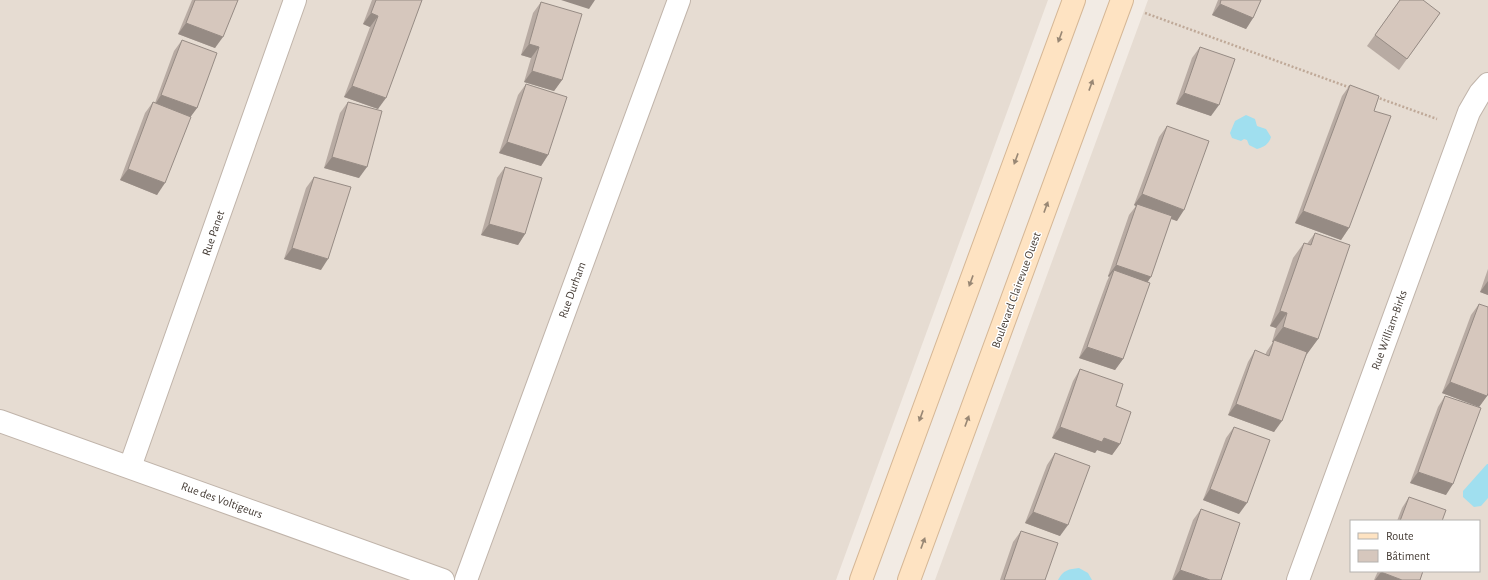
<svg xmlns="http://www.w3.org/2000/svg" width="1488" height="580" font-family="'Alegreya Sans',sans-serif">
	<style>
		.residential { fill: #e6dcd2; fill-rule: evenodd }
		.water { fill: #a0dfef }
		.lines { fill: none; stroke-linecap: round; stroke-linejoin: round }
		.street-casing { stroke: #c0b4aa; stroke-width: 24 }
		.secondary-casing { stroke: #d5b796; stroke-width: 24 }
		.path { stroke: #bfa998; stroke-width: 2.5; stroke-dasharray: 2 2; stroke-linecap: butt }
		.street { stroke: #fff; stroke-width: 22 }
		.secondary { stroke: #fee3c2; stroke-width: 22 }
		.wall { fill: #b8aba3 }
		.shaded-wall { fill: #968b84 }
		.building { fill: #d6c7bd; stroke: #968b84 }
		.oneway { fill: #988774 }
		.labels { text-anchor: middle; stroke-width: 3; stroke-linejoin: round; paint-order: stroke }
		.street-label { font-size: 12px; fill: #443b34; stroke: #fff }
	</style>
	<rect width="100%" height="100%" fill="#f2ebe4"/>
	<g class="residential">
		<path d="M0 0H1048L836 580H0Z"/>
		<path d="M1148 0H1488V580H935ZM1351 521H1479V571H1351Z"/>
	</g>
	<g class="water">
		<path d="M1246 115 1255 119 1257 126 1266 129 1271 137C1269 144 1264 147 1257 149L1249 145 1247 140 1244 139 1241 141 1232 138 1230 133 1235 121Z"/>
		<path d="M1487 464H1488V498L1481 506 1474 507 1463 497V491Z"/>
		<path d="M1079 568 1088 573 1092 580H1058C1063 570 1069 569 1079 568Z"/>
	</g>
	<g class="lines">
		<g class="street-casing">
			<g id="street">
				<path d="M0 421 443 580"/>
				<path d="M130 467 295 0"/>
				<path d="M466 580 679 0"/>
				<path d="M1298 580 1469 112 1480 93 1488 84"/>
			</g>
		</g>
		<g class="secondary-casing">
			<g id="secondary">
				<path d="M861 580 1074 0"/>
				<path d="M909 580 1122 0"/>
			</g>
		</g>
		<g class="path">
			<path d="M1145 13 1351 88"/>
			<path d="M1376 97 1437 119"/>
		</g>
		<use href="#street" class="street"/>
		<use href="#secondary" class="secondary"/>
	</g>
	<g class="wall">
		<path d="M192 0H238L215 48 178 34Z"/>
		<path d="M372 0H422L378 109 344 97 370 27 363 24Z"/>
		<path d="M1218 0H1261L1253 18 1246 29 1212 15Z"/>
		<path d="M1400 0 1440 13 1399 70 1367 46Z"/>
		<path d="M541 2 562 80 554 91 524 82 531 58 521 55 533 13Z"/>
		<path d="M182 40 197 108 190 117 157 195 120 180 145 113 153 102 155 103 174 51Z"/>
		<path d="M1200 47 1211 116 1176 104 1192 58Z"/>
		<path d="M526 84 548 155 541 166 499 153 518 95Z"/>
		<path d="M1350 85 1349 228 1341 240 1295 223 1342 96Z"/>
		<path d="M348 102 359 178 324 168 340 113Z"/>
		<path d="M1167 126 1177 221 1171 219 1148 282 1123 359 1115 370 1079 358 1107 281 1109 277 1108 276 1129 215 1136 206 1134 205 1159 137Z"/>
		<path d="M505 167 525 234 518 245 481 235 497 178Z"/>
		<path d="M314 177 321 270 284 259 306 188Z"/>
		<path d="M1315 233 1318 339 1307 354 1274 432 1228 415 1248 362 1255 350 1265 355 1267 351 1273 342H1272L1276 328 1270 326 1293 258 1304 243 1307 244Z"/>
		<path d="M1488 269V295L1480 292Z"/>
		<path d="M1479 304 1487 396 1479 407 1442 393 1471 315Z"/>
		<path d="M1080 369 1116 406 1120 444 1112 455 1097 450 1095 453 1052 438 1073 381Z"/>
		<path d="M1445 396 1446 495 1410 483 1438 407Z"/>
		<path d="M1234 427 1239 514 1203 500 1226 438Z"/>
		<path d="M1055 453 1060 536 1025 523 1047 465Z"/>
		<path d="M1409 497 1442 521H1397L1402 508Z"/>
		<path d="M1201 509 1221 580H1172L1193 520Z"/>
		<path d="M1021 531 1045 580H1000L1013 542Z"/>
		<path d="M1378 571H1423L1420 580H1374Z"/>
	</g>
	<g class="shaded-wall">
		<path d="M561 0H595L589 9Z"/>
		<path d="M1220 4 1253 18 1246 29 1212 15Z"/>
		<path d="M371 13 378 16 370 27 363 24Z"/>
		<path d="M186 23 223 37 215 48 178 34Z"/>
		<path d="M529 44 539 47 531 58 521 55Z"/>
		<path d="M532 71 562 80 554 91 524 82Z"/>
		<path d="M352 86 386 98 378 109 344 97Z"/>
		<path d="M1184 93 1219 105 1211 116 1176 104Z"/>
		<path d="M161 95 197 108 189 119 154 106Z"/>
		<path d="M507 142 548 155 541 166 499 153Z"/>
		<path d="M332 157 367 167 359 178 324 168Z"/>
		<path d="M128 169 165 183 157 195 120 180Z"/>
		<path d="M1142 194 1184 210 1177 221 1136 206 1137 204 1136 206 1134 205Z"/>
		<path d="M1303 211 1349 228 1341 240 1295 223Z"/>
		<path d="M489 224 525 234 518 245 481 235Z"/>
		<path d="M292 248 328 259 321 270 284 259Z"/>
		<path d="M1116 265 1151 277 1143 288 1114 270 1109 277 1108 276Z"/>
		<path d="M1488 281V295L1480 292Z"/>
		<path d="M1280 311 1287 313 1276 328 1270 326Z"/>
		<path d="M1283 327 1318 339 1307 354 1274 342V340L1273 342H1272Z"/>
		<path d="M1087 347 1123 359 1115 370 1079 358Z"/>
		<path d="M1450 382 1487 396 1479 407 1442 393Z"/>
		<path d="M1236 404 1282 421 1274 432 1228 415Z"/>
		<path d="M1060 427 1104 438 1120 444 1112 455 1097 450 1095 453 1052 438Z"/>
		<path d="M1418 472 1453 484 1446 495 1410 483Z"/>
		<path d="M1210 489 1247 503 1239 514 1203 500Z"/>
		<path d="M1033 512 1068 525 1060 536 1025 523Z"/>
		<path d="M1180 570 1210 580H1173Z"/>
		<path d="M1381 572 1402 580H1375Z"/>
	</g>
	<g class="building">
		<path d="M195 0H238L223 37 186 23Z"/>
		<path d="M376 0H422L386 98 352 86 378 16 371 13Z"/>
		<path d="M1221 0H1261L1253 18 1220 4Z"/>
		<path d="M1400 0H1423L1440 13 1407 59 1375 35Z"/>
		<path d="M541 2 582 14 562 80 532 71 539 47 529 44Z"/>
		<path d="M182 40 217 53 197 108 161 95Z"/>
		<path d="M1200 47 1235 59 1219 105 1184 93Z"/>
		<path d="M526 84 567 97 548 155 507 142Z"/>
		<path d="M1350 85 1379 96 1374 111 1391 116 1349 228 1303 211Z"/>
		<path d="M153 102 191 117 165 183 128 169Z"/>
		<path d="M348 102 382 111 367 167 332 157Z"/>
		<path d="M1167 126 1209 141 1184 210 1142 194Z"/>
		<path d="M505 167 542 178 525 234 489 224Z"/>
		<path d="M314 177 351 187 328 259 292 248Z"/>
		<path d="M1137 204 1172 216 1151 277 1116 265Z"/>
		<path d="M1315 233 1350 245 1318 339 1283 327 1287 313 1280 311 1304 243 1311 245Z"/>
		<path d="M1114 270 1150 283 1123 359 1087 347Z"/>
		<path d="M1479 304 1488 307V393L1487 396 1450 382Z"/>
		<path d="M1274 340 1307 352 1282 421 1236 404 1255 350 1269 356Z"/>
		<path d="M1080 369 1123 384 1116 406 1131 412 1120 444 1104 438 1102 442 1060 427Z"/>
		<path d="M1445 396 1481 408 1453 484 1418 472Z"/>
		<path d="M1234 427 1270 440 1247 503 1210 489Z"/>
		<path d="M1055 453 1090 466 1068 525 1033 512Z"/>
		<path d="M1409 497 1446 510 1442 521H1400Z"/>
		<path d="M1201 509 1240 523 1221 580H1210L1180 570Z"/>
		<path d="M1021 531 1058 543 1045 580H1004Z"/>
		<path d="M1381 571H1423L1420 580H1402L1381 572Z"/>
	</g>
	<defs><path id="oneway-solid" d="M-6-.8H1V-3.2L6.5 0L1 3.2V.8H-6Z"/></defs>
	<g class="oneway">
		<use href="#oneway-solid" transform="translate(1060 37) rotate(110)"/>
		<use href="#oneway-solid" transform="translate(1091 85) rotate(-70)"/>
		<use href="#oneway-solid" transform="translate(1016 159) rotate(110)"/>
		<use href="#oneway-solid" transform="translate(1046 207) rotate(-70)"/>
		<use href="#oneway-solid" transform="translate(971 281) rotate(110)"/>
		<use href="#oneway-solid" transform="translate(921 416) rotate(110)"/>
		<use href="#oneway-solid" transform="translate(967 421) rotate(-70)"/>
		<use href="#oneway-solid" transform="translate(923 543) rotate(-70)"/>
	</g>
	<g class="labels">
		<g class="street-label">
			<text transform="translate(213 233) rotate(-71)" y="4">Rue Panet</text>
			<text transform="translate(572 290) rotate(-70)" y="4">Rue Durham</text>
			<text transform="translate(1016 290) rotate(-70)" y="4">Boulevard Clairevue Ouest</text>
			<text transform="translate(1389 330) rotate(-70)" y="4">Rue William-Birks</text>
			<text transform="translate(222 500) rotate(20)" y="4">Rue des Voltigeurs</text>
		</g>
	</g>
	<rect x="1350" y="520" width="130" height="52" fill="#ffffff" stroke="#b4b1ae"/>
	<rect x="1358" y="533" width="20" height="6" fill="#fee3c2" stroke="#b4b1ae"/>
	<text x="1386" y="540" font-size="12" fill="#443b34">Route</text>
	<rect x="1358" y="550" width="20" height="12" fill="#d6c7bd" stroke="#b4b1ae"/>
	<text x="1386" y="560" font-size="12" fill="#443b34">Bâtiment</text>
</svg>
